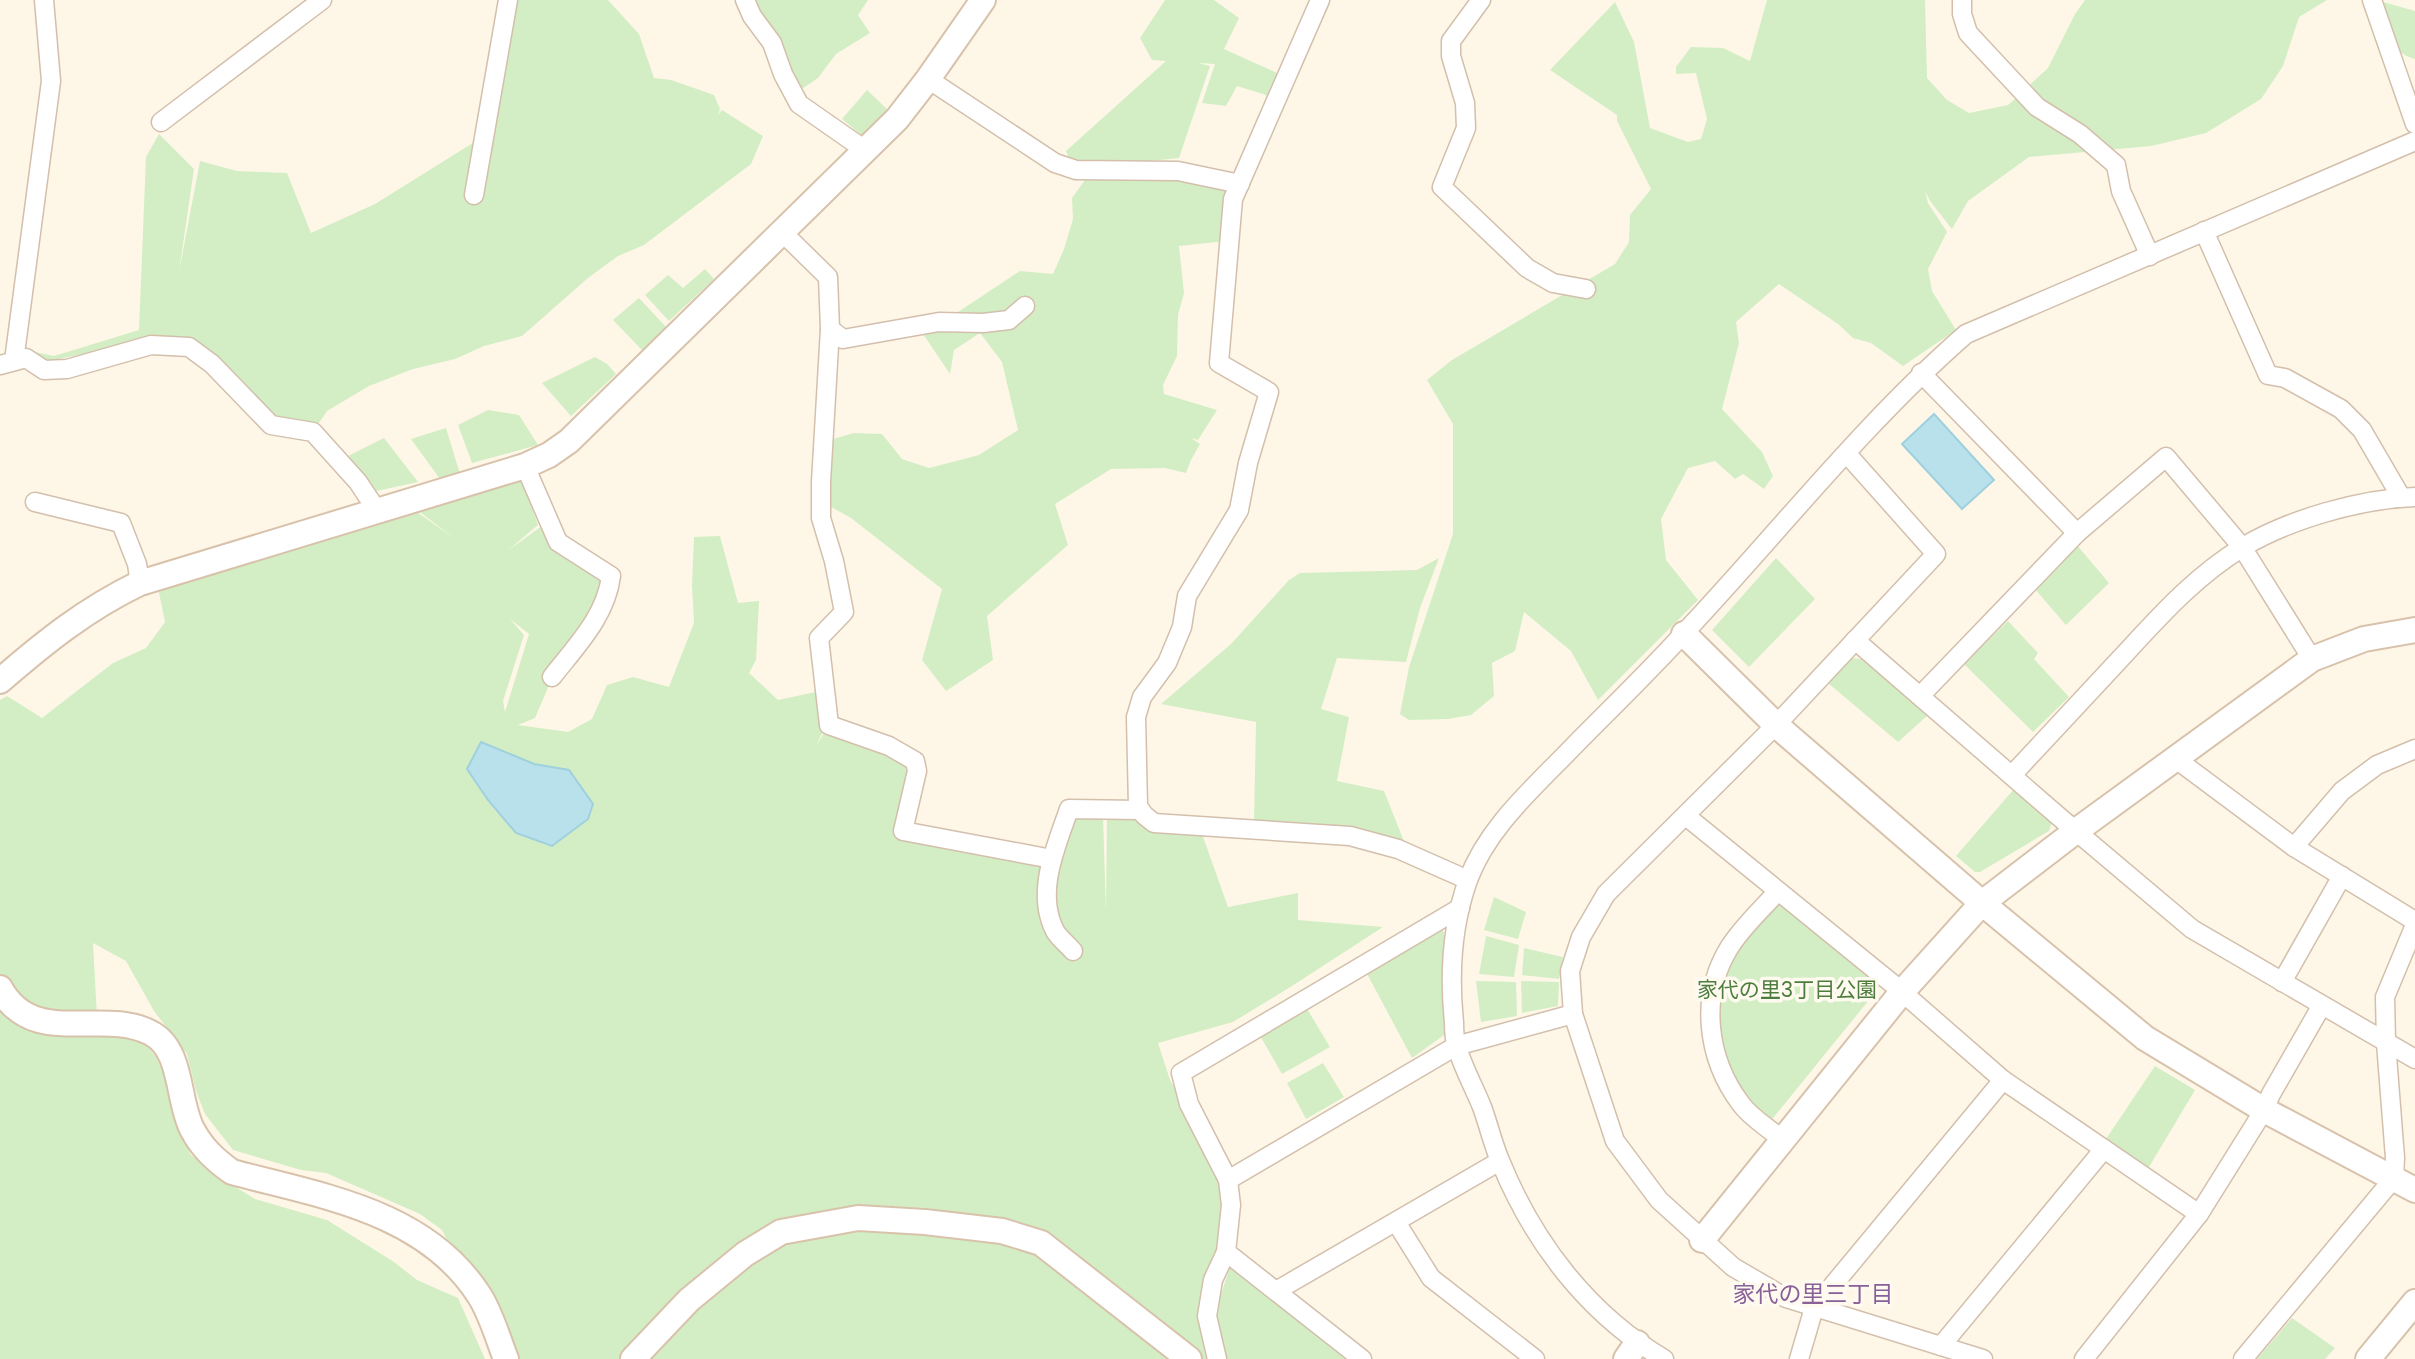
<svg xmlns="http://www.w3.org/2000/svg" width="2415" height="1359" font-family="Poppins,'Noto Sans JP',sans-serif">
	<style>
		.green { fill: #d3eec4; fill-rule: evenodd }
		.water { fill: #b9e1eb; stroke: #9fd0de; stroke-width: 2 }
		.lines { fill: none; stroke-linecap: round; stroke-linejoin: round }
		.street-casing { stroke: #d3bfac; stroke-width: 21 }
		.secondary-casing { stroke: #d8c2ab; stroke-width: 28 }
		.street { stroke: #fff; stroke-width: 18 }
		.secondary { stroke: #fff; stroke-width: 24 }
		.labels { text-anchor: middle; stroke-width: 7; stroke-linejoin: round; paint-order: stroke }
		.park-label { font-size: 21px; fill: #4c7d3c; stroke: #fffaf0 }
		.neighbourhood-label { font-size: 23px; fill: #896098; stroke: #fffaf0 }
	</style>
	<rect width="100%" height="100%" fill="#fef7e8"/>
	<g class="green">
		<path d="M510 0H608L639 34 654 78 671 80 714 95 720 109 718 115 722 110 763 136 751 164 644 245 618 256 588 278 522 336 484 346 455 359 413 369 369 386 327 411 313 432 271 425 189 347 145 341 49 361 25 350 54 356 139 330 146 157 159 134 194 169 179 272 200 161 237 171 287 173 311 233 375 204 484 136Z"/>
		<path d="M745 0H868L858 15 870 33 836 54 818 78 796 93Z"/>
		<path d="M1165 0H1214L1239 18 1224 49 1277 73 1269 96 1237 86 1226 106 1202 103 1215 64 1198 63 1210 66 1179 158 1139 162H1070L1066 151 1166 61 1152 60 1140 38Z"/>
		<path d="M1767 0H1925L1927 78 1947 100 1969 113 2008 105 2048 68 2075 14 2085 0H2327L2299 17 2283 66 2261 99 2206 133 2151 146 2029 157 1968 201 1952 229 1930 201 1925 191 1928 203 1947 232 1928 269 1932 291 1956 330 1903 366 1871 343 1853 338 1838 324 1779 284 1736 322 1739 343 1722 409 1762 452 1773 476 1764 489 1743 474 1735 479 1715 461 1688 468 1661 519 1666 560 1698 600 1598 700 1571 651 1524 612 1515 651 1492 663 1494 696 1471 715 1448 719 1409 720 1400 714 1409 667 1453 534V424L1427 380 1452 360 1615 264 1629 242 1630 215 1651 189 1617 121V115L1550 70 1615 2 1634 42 1650 128 1688 142 1701 139 1707 119 1696 73 1676 74V67L1691 47 1723 48 1750 61Z"/>
		<path d="M2376 0 2415 11V59C2389 53 2383 22 2376 0Z"/>
		<path d="M867 90 889 111 866 139 842 119Z"/>
		<path d="M1175 175 1228 189 1226 241 1179 246 1184 293 1178 315 1177 356 1163 385 1164 394 1217 410 1198 440 1191 438 1200 444 1191 460 1186 473 1165 468 1111 469 1055 504 1068 545 987 616 993 660 946 691 922 660 942 589 851 518 824 503 826 441 854 433 882 434 902 459 929 468 979 455 1018 430 1002 362 980 333 954 350 950 374 923 334 836 348 837 332 958 312 1020 271 1053 274 1064 249 1073 219 1072 198 1085 180Z"/>
		<path d="M705 269 714 279 669 321 645 295 668 275 683 288Z"/>
		<path d="M639 298 666 327 642 350 613 320Z"/>
		<path d="M595 357 607 364 616 374 571 416 542 383Z"/>
		<path d="M488 410 519 415 538 445 472 463 458 425Z"/>
		<path d="M446 428 460 474 440 479 411 439Z"/>
		<path d="M384 438 418 482 372 492 342 459Z"/>
		<path d="M522 477 538 525 507 551 549 521 562 541 611 576 553 676 535 718 518 725 568 732 592 719 607 685 633 677 669 687 694 623 692 585 694 537 720 536 738 603 759 601 756 660 749 673 778 700 825 690V727L816 746 829 725 915 759 903 830 1049 859 1072 815 1103 816 1106 912 1107 813 1136 812 1202 834 1228 907 1298 893V920L1383 927 1292 986 1233 1022 1158 1043 1170 1080 1228 1180 1211 1325 1233 1258 1361 1359H1217L1210 1332 1206 1359H506L442 1230 420 1214 326 1173 301 1170 233 1150 205 1114 196 1091 187 1054 154 1011 126 961 93 943 98 1036 124 1037 145 1044 156 1057 165 1075 167 1092 179 1130 191 1155 218 1176 255 1199 327 1220 394 1262 417 1280 458 1298 485 1359H0V700L7 696 42 718 113 663 146 648 165 622 158 588 410 507 455 539 416 509 430 508ZM510 619 529 634 505 712 503 701 524 635ZM919 1207 946 1211 1061 1258 951 1225Z"/>
		<path d="M2076 544 2109 583 2066 625 2034 588Z"/>
		<path d="M1439 558 1420 608 1406 662 1337 658 1321 709 1349 717 1337 781 1384 791 1405 844 1254 822 1256 722 1161 704 1231 644 1289 580 1300 573 1417 570Z"/>
		<path d="M1776 558 1815 599 1749 667 1712 630Z"/>
		<path d="M2008 621 2038 653 2034 659 2069 697 2033 732 1964 664Z"/>
		<path d="M1850 658 1861 659 1928 715 1898 742 1828 683Z"/>
		<path d="M2014 789 2052 821 2049 831 1980 872H1975L1956 856Z"/>
		<path d="M1778 891 1886 979 1769 1123 1743 1107 1713 1040 1728 949Z"/>
		<path d="M1494 897 1526 912 1518 939 1484 930Z"/>
		<path d="M1439 928 1444 932V1035L1412 1058 1365 970Z"/>
		<path d="M1486 936 1519 945 1514 977 1479 974Z"/>
		<path d="M1524 948 1563 957 1559 979 1522 975Z"/>
		<path d="M1476 981 1516 982 1517 1016 1481 1022Z"/>
		<path d="M1521 981 1559 982 1558 1006 1522 1013Z"/>
		<path d="M1306 1007 1330 1047 1282 1074 1259 1034Z"/>
		<path d="M1323 1063 1344 1097 1306 1119 1287 1083Z"/>
		<path d="M2155 1066 2195 1090 2149 1167 2106 1139Z"/>
		<path d="M2292 1318 2335 1348 2325 1359H2257Z"/>
	</g>
	<g class="water">
		<path d="M1934 414 1994 480 1962 509 1902 444Z"/>
		<path d="M481 742 534 764 569 770 593 804 588 819 552 846 516 833 488 800 467 769Z"/>
	</g>
	<g class="lines">
		<g class="street-casing">
			<g id="street">
				<path d="M745 0 752 16 772 43 783 74 799 104 865 150"/>
				<path d="M1320 0 1233 199 1219 363 1269 392 1248 463 1239 510 1187 596 1182 627 1167 663 1142 697 1136 717 1138 806 1144 815 1154 823 1350 836 1398 849 1468 880"/>
				<path d="M1481 0 1451 41V56L1465 103 1466 128 1442 187 1527 268 1553 283 1586 289"/>
				<path d="M1962 0V14L1968 33 2037 107 2080 134 2116 165 2121 191 2150 256"/>
				<path d="M2372 0 2415 124"/>
				<path d="M928 79 1055 163 1076 170 1178 171 1240 184"/>
				<path d="M161 122 322 0"/>
				<path d="M474 195 508 0"/>
				<path d="M2204 231 2268 375 2285 378 2341 409 2362 430 2401 497"/>
				<path d="M782 232 828 277 830 329 821 482V518L834 561 844 612 819 638 829 725 889 746 915 761 917 771 903 831 1052 859"/>
				<path d="M830 329 843 339 939 322 983 323 1009 320 1025 306"/>
				<path d="M14 361 51 81 44 0"/>
				<path d="M0 365 26 358 44 370 67 369 151 345 189 347 212 364 271 425 313 432 358 482 378 512"/>
				<path d="M1921 373 2077 533"/>
				<path d="M1847 454 1936 554 1776 725 1606 894 1581 937 1570 971 1573 1014 1615 1141 1659 1200 1733 1267 1786 1298 1983 1359"/>
				<path d="M525 466 558 542 611 576C606 616 577 645 552 677"/>
				<path d="M35 502 121 523 137 564 140 583"/>
				<path d="M1855 640 2064 821 2192 929 2415 1059"/>
				<path d="M1920 696 2077 533 2166 457 2242 547 2312 659"/>
				<path d="M2176 759 2294 847 2415 921"/>
				<path d="M2012 775C2048 736 2085 697 2121 658 2158 618 2195 576 2243 547 2290 519 2360 499 2415 497"/>
				<path d="M1686 816 1894 985 2003 1080 2199 1214"/>
				<path d="M2294 847 2342 791 2377 765 2415 749"/>
				<path d="M1778 891C1762 909 1742 927 1729 948 1699 997 1707 1059 1741 1104 1751 1118 1769 1128 1781 1139"/>
				<path d="M1073 951C1068 945 1059 938 1055 931 1035 892 1056 847 1069 809L1140 810"/>
				<path d="M2282 982 2342 876"/>
				<path d="M1228 1180 1456 1046 1573 1014"/>
				<path d="M1396 1222 1431 1278 1535 1359"/>
				<path d="M1226 1252 1362 1359"/>
				<path d="M1276 1291 1500 1161"/>
				<path d="M1941 1346 2104 1149"/>
				<path d="M1217 1359 1207 1316 1213 1280 1226 1252 1231 1205 1228 1180 1189 1104 1181 1073 1460 908"/>
				<path d="M1664 1359C1588 1314 1534 1243 1501 1163 1493 1145 1489 1126 1482 1107 1474 1087 1463 1068 1457 1047 1454 1039 1454 1030 1454 1022 1449 974 1452 925 1468 880 1487 829 1530 791 1567 753 1606 713 1647 674 1685 632 1778 533 1863 424 1966 334L2415 141"/>
				<path d="M1799 1359 1814 1308 2003 1080"/>
				<path d="M2084 1359 2199 1214 2264 1110 2271 1094 2322 1005"/>
				<path d="M2243 1359 2394 1178 2395 1158 2386 1043 2385 997 2415 925"/>
			</g>
		</g>
		<g class="secondary-casing">
			<g id="secondary">
				<path d="M1684 634 1776 725 1982 903 2145 1038 2264 1110 2415 1190"/>
				<path d="M0 681C45 642 86 609 140 583L525 466 549 455 569 441 897 119 928 79 983 0"/>
				<path d="M0 988C33 1049 102 1007 151 1033 183 1050 177 1100 192 1129 202 1148 215 1160 232 1172 321 1196 425 1211 479 1295 491 1313 498 1339 506 1359"/>
				<path d="M1702 1240 1902 992 1982 903 2076 831 2312 659 2364 639 2415 630"/>
				<path d="M633 1359 689 1300 745 1254 781 1232 858 1218 925 1222 1002 1231 1041 1243 1189 1359"/>
				<path d="M1626 1359 1637 1343"/>
				<path d="M2368 1359 2415 1302"/>
			</g>
		</g>
		<use href="#street" class="street"/>
		<use href="#secondary" class="secondary"/>
	</g>
	<g class="labels">
		<g class="park-label">
			<text x="1787" y="997">家代の里3丁目公園</text>
		</g>
		<g class="neighbourhood-label">
			<text x="1813" y="1302">家代の里三丁目</text>
		</g>
	</g>
</svg>
